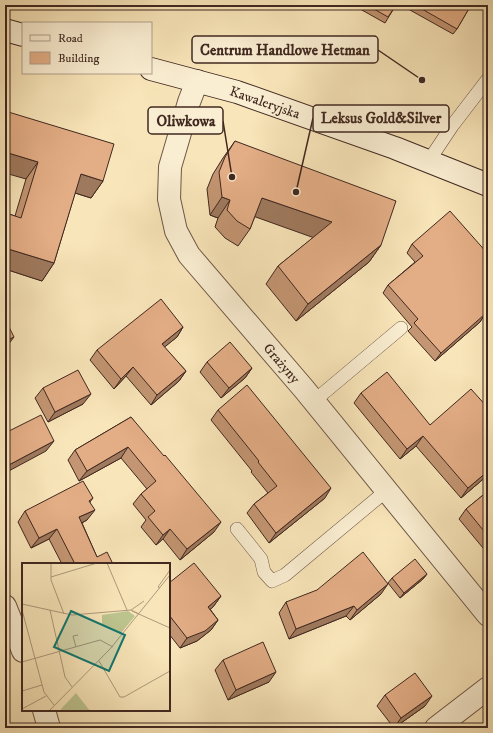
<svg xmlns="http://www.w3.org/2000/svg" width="493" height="733" font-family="'IM FELL DW Pica',serif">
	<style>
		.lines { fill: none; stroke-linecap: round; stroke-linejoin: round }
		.lane-casing { stroke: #6e5746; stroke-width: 14 }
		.street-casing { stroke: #6e5746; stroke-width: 24 }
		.secondary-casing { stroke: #402820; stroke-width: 24 }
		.lane { stroke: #faeed2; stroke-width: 13 }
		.street { stroke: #faeed2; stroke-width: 22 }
		.secondary { stroke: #faeed2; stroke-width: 22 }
		.wall { fill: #c39572; stroke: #402820 }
		.shaded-wall { fill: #9f795d; stroke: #402820 }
		.building { fill: #e3ad85; stroke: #402820 }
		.labels { text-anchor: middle; stroke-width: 3; stroke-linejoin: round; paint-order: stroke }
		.street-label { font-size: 14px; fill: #402820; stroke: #faeed2 }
		.inset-road { fill: none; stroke: #ae997c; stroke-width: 1 }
		.view { fill: #0f766e; fill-opacity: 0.15; stroke: #0f766e; stroke-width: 2 }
		.inset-edge { fill: none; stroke: #402820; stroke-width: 2 }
		.leader { fill: none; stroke: #402820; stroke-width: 1.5 }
		.callout-dot { fill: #402820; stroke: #faeed2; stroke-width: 1.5 }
		.callout { fill: #faeed2; stroke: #402820; stroke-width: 1.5 }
		.callout-label { font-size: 15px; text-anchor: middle; font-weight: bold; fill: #402820 }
	</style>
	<rect width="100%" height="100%" fill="#f8e5b9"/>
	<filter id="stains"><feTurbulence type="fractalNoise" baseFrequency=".005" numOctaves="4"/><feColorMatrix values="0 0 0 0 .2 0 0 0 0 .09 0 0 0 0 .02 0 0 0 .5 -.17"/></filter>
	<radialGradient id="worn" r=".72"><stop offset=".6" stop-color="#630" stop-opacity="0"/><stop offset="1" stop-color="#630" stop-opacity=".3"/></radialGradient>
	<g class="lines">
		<g class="lane-casing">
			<g id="lane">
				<path d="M428 162 452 126 488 79"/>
				<path d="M314 401 401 328"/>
				<path d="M237 529 261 559 264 572 272 581 285 575 386 491"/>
			</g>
		</g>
		<g class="street-casing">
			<g id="street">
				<path d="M197 81 189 102 170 167 169 199 176 231 189 255 304 389 488 615"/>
				<path d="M5 606 23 651"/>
				<path d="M44 710 49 728"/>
				<path d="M436 728 488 688"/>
			</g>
		</g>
		<g class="secondary-casing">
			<g id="secondary">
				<path d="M5 30 23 35"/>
				<path d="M151 69 237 92 395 148 488 185"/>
			</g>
		</g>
		<use href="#lane" class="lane"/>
		<use href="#street" class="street"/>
		<use href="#secondary" class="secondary"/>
	</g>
	<g class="wall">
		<path d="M353 5H396L385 23Z"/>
		<path d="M401 5H471L457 29 453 34Z"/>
		<path d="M5 111 103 181 91 198 75 193 54 263 42 281 5 269V215L6 213 15 216 26 179Z"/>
		<path d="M235 141 381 245 369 262 296 321 266 284 278 266 314 237 255 216 250 229 238 246 225 238 215 227 218 218 210 215 207 189 213 174 223 158Z"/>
		<path d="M412 244 488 254V312L485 314 480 322 435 361 408 331 412 327 383 293 388 285 415 262 407 253Z"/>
		<path d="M183 327 177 337 164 347 186 371 179 381 151 405 126 376 114 389 90 360 97 350Z"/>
		<path d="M207 362 252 368 245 378 221 398 200 372Z"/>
		<path d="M43 388 83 404 48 422 35 398Z"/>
		<path d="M361 393 430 425 488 408V475L461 498 416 446 400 459 354 403Z"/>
		<path d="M218 410 325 498 269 543 247 513 254 504 268 493 251 472 252 471 211 420Z"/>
		<path d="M131 417 214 532 180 560 163 539 156 545 141 527 146 520 133 504 141 494 147 489 121 458 79 481 68 460 75 450Z"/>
		<path d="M488 491V544L483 548 459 519 466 509Z"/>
		<path d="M93 498 90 502 87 520 82 523 97 557 113 564H62L49 539 31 548 18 522 25 511Z"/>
		<path d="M427 574 423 579 400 598 388 583 392 578Z"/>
		<path d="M169 583 221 596 213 607 210 609 218 620 211 630 197 641 180 648 169 634Z"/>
		<path d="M381 594 350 620 346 616 289 639 279 613 286 602Z"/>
		<path d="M223 660 269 682 228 700 215 670Z"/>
		<path d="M385 695 425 706 394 728 377 706Z"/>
	</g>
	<g class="shaded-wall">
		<path d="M5 152 38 162 26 179 5 173Z"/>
		<path d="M81 174 103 181 91 198 69 191Z"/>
		<path d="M222 197 230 200 218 218 210 215Z"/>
		<path d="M262 198 332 222 320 240 250 215Z"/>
		<path d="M381 245 369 262 296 321 308 304Z"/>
		<path d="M5 248 54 263 42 281 5 269Z"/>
		<path d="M488 308V312L485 314 480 322 435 361 441 353Z"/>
		<path d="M183 327 177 337 156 354 162 344Z"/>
		<path d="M14 337 5 349V341Z"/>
		<path d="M133 367 126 376 114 389 121 379Z"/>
		<path d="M252 368 245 378 221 398 229 388Z"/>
		<path d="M186 371 179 381 151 405 157 395Z"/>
		<path d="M91 394 83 404 48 422 55 412Z"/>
		<path d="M423 436 416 446 400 459 407 449Z"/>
		<path d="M54 441 46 451 5 473V467Z"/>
		<path d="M128 447 121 458 79 481 87 471Z"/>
		<path d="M488 471V475L461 498 468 488Z"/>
		<path d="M331 488 325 498 269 543 276 533Z"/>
		<path d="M95 510 87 520 72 528 79 517Z"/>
		<path d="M221 522 214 532 180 560 187 549Z"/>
		<path d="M57 529 49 539 31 548 39 538Z"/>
		<path d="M170 529 163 539 156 545 163 535Z"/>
		<path d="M488 541V544L483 548Z"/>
		<path d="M427 574 423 579 400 598 404 593Z"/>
		<path d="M388 584 381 594 350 620 357 610Z"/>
		<path d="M221 596 213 607 201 617 208 607Z"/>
		<path d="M354 606 346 616 289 639 296 629Z"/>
		<path d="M218 620 211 630 197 641 180 648 187 638Z"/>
		<path d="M276 672 269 682 228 700 236 690Z"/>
		<path d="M432 696 425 706 394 728 401 718Z"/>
	</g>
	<g class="building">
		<path d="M367 5H396L388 17Z"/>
		<path d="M415 5H471L457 29Z"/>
		<path d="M5 111 114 144 103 181 81 174 54 263 5 248V216L6 213 21 218 38 162 5 152Z"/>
		<path d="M235 141 396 201 381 245 308 304 278 266 332 222 262 198 250 229 237 221 227 210 230 200 222 197 219 172 225 157Z"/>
		<path d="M450 211 488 254V308L484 312 485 314 441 353 414 323 418 319 388 285 423 256 412 244Z"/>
		<path d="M161 299 183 327 162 344 186 371 157 395 133 367 121 379 97 350Z"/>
		<path d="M5 319 14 337 5 341Z"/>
		<path d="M230 342 252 368 229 388 207 362Z"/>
		<path d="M78 370 91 394 55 412 43 388Z"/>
		<path d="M387 372 430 425 471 389 488 408V471L468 488 423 436 407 449 361 393Z"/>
		<path d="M247 385 331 488 276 533 254 504 277 486 258 462 259 461 218 410Z"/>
		<path d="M41 415 54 441 5 467V433Z"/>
		<path d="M131 417 164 456 165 455 221 522 187 549 170 529 163 535 148 517 155 511 141 494 156 481 128 447 87 471 75 450Z"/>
		<path d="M83 481 93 498 89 501 95 510 79 517 97 557 107 552 113 564H75L57 529 39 538 25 511Z"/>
		<path d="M488 491V536L466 509Z"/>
		<path d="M363 552 388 584 357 610 354 606 296 629 286 602 317 590Z"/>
		<path d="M415 559 427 574 404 593 392 578Z"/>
		<path d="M194 563 221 596 208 607 218 620 205 631 187 638 169 615V583Z"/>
		<path d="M263 642 276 672 236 690 223 660Z"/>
		<path d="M415 673 432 696 401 718 385 695Z"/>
	</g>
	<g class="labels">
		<g class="street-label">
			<text transform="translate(265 102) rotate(19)" y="5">Kawaleryjska</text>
			<text transform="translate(282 363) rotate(49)" y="5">Grażyny</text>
		</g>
	</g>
	<g transform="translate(22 563)">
		<rect width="148" height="148" fill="#f8e5b9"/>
		<path d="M106 48 113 53 99 70 80 61V52ZM54 130 68 148H40L39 146Z" fill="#bdc58f"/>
		<path class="inset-road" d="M29 0V17L42 51M85 0 105 47M29 14 75 0M138 25 136 24 148 7M0 41 50 52 109 47 117 51M0 47 22 129 32 142M28 47 43 114 50 124M109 47 122 38M110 48 148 65M54 84 51 73 56 72M77 98 98 134H102L148 108M0 99 78 77 91 84M0 128 20 122M0 146 24 133M27 148 88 86 148 12"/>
		<path class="view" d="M49 48 103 72 87 108 32 84Z"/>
		<rect width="148" height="148" class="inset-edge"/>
	</g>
	<path class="leader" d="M422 80L378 50M296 192L313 118M232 177L223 121"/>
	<g class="callout-dot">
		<circle cx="422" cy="80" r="4"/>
		<circle cx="296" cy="192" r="4"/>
		<circle cx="232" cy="177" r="4"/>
	</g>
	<g class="callout">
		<rect x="192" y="36" width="186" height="27" rx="4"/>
		<rect x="313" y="105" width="136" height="27" rx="4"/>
		<rect x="148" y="107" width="75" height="27" rx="4"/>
	</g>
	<g class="callout-label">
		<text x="285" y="55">Centrum Handlowe Hetman</text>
		<text x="381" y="123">Leksus Gold&amp;Silver</text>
		<text x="186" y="126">Oliwkowa</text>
	</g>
	<rect width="493" height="733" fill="none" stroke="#f8e5b9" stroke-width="20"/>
	<rect x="6" y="6" width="481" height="721" fill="none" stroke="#402820" stroke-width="2"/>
	<rect x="10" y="10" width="473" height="713" fill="none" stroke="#402820"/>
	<rect x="22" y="22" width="130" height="52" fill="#faeed2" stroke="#b09f8b"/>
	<rect x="30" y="35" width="20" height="6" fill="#faeed2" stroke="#b09f8b"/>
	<text x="58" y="42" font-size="12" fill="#402820">Road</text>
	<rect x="30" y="52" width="20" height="12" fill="#e3ad85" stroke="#b09f8b"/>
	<text x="58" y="62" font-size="12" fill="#402820">Building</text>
	<rect width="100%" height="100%" filter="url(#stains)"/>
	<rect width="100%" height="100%" fill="url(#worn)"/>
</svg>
